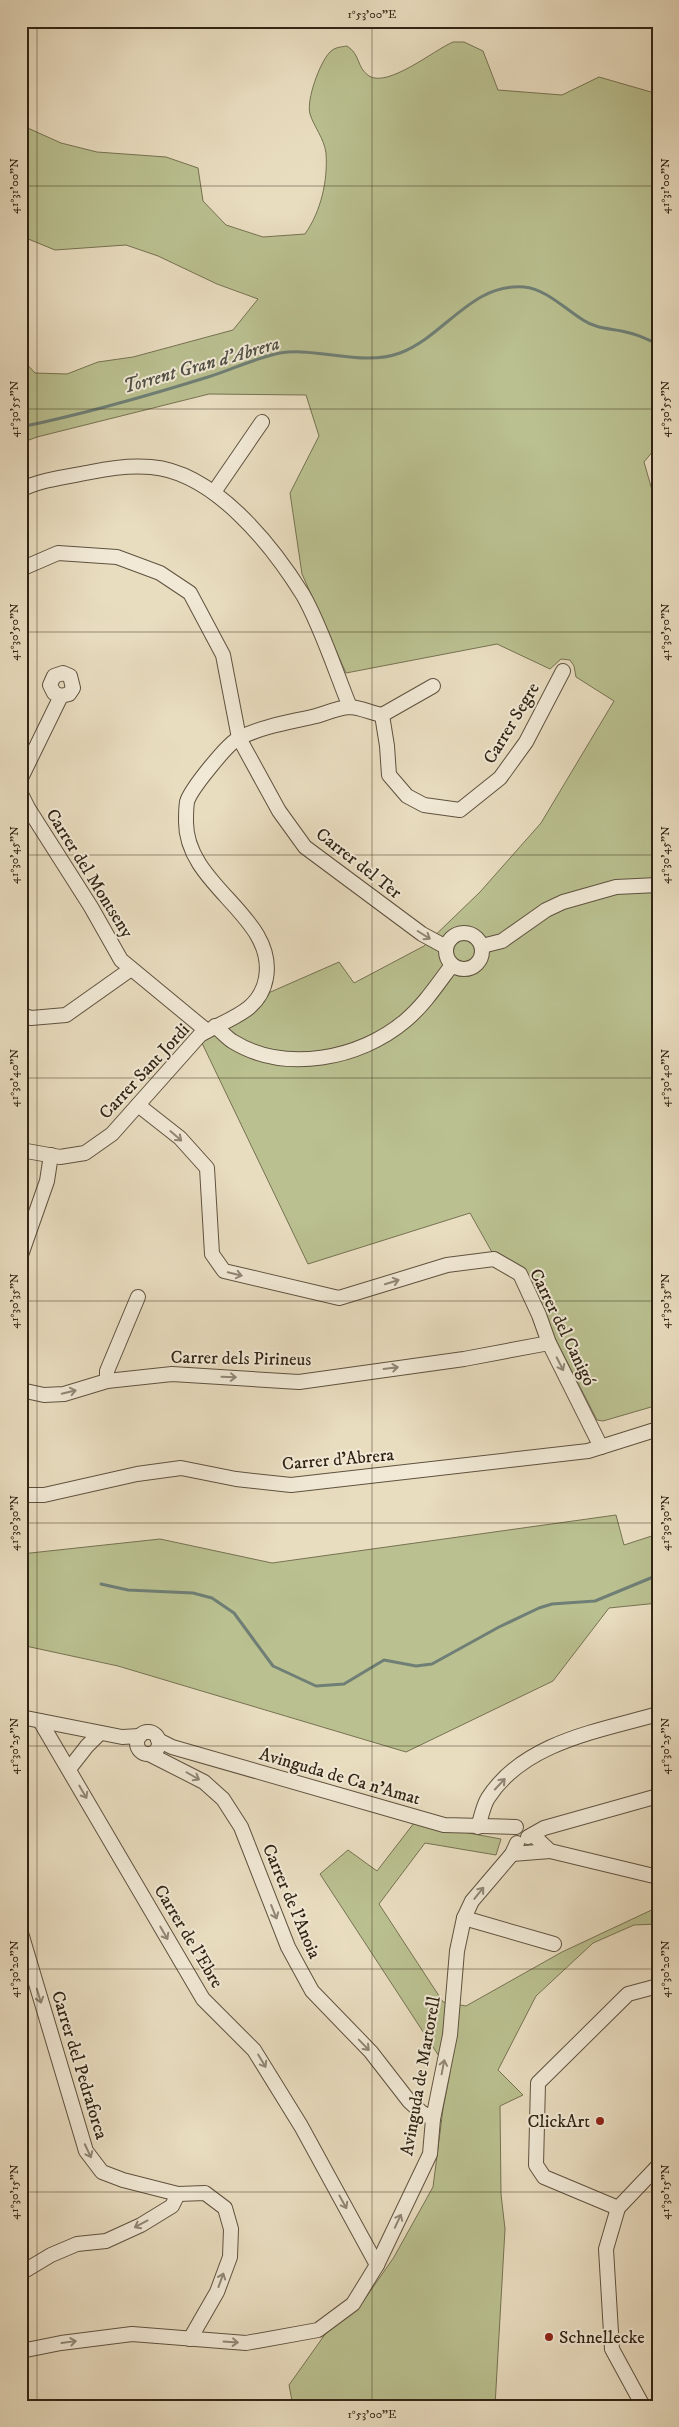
<svg xmlns="http://www.w3.org/2000/svg" width="679" height="2427" font-family="'IM FELL DW Pica',serif">
	<style>
		.green { fill: #bac090; stroke: #767252 }
		.lines { fill: none; stroke-linecap: round; stroke-linejoin: round }
		.stream { stroke: #6f7f76; stroke-width: 3 }
		.minor-casing { stroke: #5f523f; stroke-width: 16 }
		.minor { stroke: #f1e9d6; stroke-width: 14 }
		.oneway { stroke: #918675 }
		.ticks { fill: none; stroke: #312414; stroke-width: 1; stroke-opacity: 0.45 }
		.poi-dot { fill: #8f2418; stroke: #f1e9d6; stroke-width: 2 }
		.labels { text-anchor: middle; stroke-width: 4; stroke-linejoin: round; paint-order: stroke }
		.street-label { font-size: 18px; fill: #312414; stroke: #f1e9d6 }
		.poi-label { font-size: 18px; fill: #312414; stroke: #f1e9d6; text-anchor: end }
		.water-label { font-size: 19px; font-style: italic; fill: #505145; stroke: #f1e9d6 }
		.neatline { fill: none; stroke: #312414; stroke-width: 2 }
		.ticks-label { font-size: 12px; text-anchor: middle; fill: #312414 }
	</style>
	<rect width="100%" height="100%" fill="#e9ddc0"/>
	<filter id="stains"><feTurbulence type="fractalNoise" baseFrequency=".004" numOctaves="4"/><feColorMatrix values="0 0 0 0 .2 0 0 0 0 .09 0 0 0 0 .02 0 0 0 .5 -.17"/></filter>
	<radialGradient id="worn" r=".72"><stop offset=".6" stop-color="#630" stop-opacity="0"/><stop offset="1" stop-color="#630" stop-opacity=".3"/></radialGradient>
	<g class="green">
		<path d="M453 42H464L483 51 498 90 562 95 599 77 658 94V445L644 462 658 511V1405L603 1421 597 1420 518 1266 509 1260 493 1254 470 1213 308 1264 201 1041 266 994 339 962 354 983 424 946 480 892 541 823 614 701 576 677 574 666 570 660 561 659 550 669 497 644 346 673 302 574 290 493 319 436 306 395 209 394 37 437 21 443V358L35 373 67 374 98 362 133 357 233 330 258 299 217 284 158 256 126 245 55 250 21 236V125L61 143 97 152 166 157 198 168 203 201 226 225 263 237 305 234C321 211 328 181 326 153 324 138 314 127 310 114 306 100 320 62 330 52 335 47 341 47 347 46 361 55 356 67 369 76 388 88 434 50 453 42Z"/>
		<path d="M616 1515 624 1545 658 1534V1603L609 1608 553 1681 406 1752 118 1666 21 1645V1554L160 1539 272 1563Z"/>
		<path d="M414 1823 501 1839 496 1855 425 1843 379 1904 443 2002 466 2006 562 1952 658 1907V1924L634 1925 593 1943 536 1996 498 2070 523 2095 500 2106 501 2194 505 2229 495 2406H293L289 2385 326 2333 362 2303 394 2257 433 2187 443 2109 450 2073 320 1874 348 1850 377 1871Z"/>
	</g>
	<g class="lines">
		<g class="stream">
			<path d="M21 427C84 414 147 396 208 377 231 370 255 358 280 353 319 347 362 367 400 353 445 336 471 283 524 287 546 289 565 309 583 320 598 330 613 328 630 333 639 335 648 340 658 344"/>
			<path d="M101 1584 128 1590 193 1593 212 1598 234 1613 273 1666 316 1686 344 1684 384 1660 416 1666 432 1664 499 1627 539 1608 552 1604 595 1601 658 1575"/>
		</g>
		<g class="minor-casing">
			<g id="minor">
				<path d="M21 490C38 480 71 476 91 472 110 468 131 465 151 467 214 472 272 545 303 595 321 626 336 673 350 707"/>
				<path d="M214 492 262 422"/>
				<path d="M21 569 58 553 117 557 160 573 190 593 223 655 239 738 279 811 305 847 422 934 446 947"/>
				<path d="M382 715 387 746 389 775 407 796 424 805 460 810 500 778 526 742 563 671"/>
				<path d="M382 715 433 686"/>
				<path d="M21 778 61 696 69 694 73 688 70 676 63 673 54 676 50 685 54 693 61 696"/>
				<path d="M21 794 28 808 91 907 121 960 207 1031"/>
				<circle cx="464" cy="951" r="18"/>
				<path d="M482 946 502 941 546 910 563 902 616 887 658 885"/>
				<path d="M21 1015 31 1018 66 1015 131 969"/>
				<path d="M215 1026C221 1031 226 1037 232 1041 285 1074 360 1059 405 1021 424 1005 437 985 452 965"/>
				<path d="M138 1105 180 1138 207 1168 212 1254 224 1271 339 1298 447 1265 494 1259 520 1274 539 1315 549 1343 601 1447"/>
				<path d="M21 1150 60 1157 85 1153 112 1134 200 1035C226 1019 260 1013 266 978 277 916 185 886 186 821 186 816 186 808 187 802 190 790 228 743 239 738 263 726 291 722 316 716 326 713 338 708 349 707 359 707 372 713 382 715"/>
				<path d="M21 1255 47 1181 51 1155"/>
				<path d="M107 1381V1371L138 1297"/>
				<path d="M21 1390 44 1395 64 1394 107 1381 172 1374 299 1382 464 1359 549 1343"/>
				<path d="M21 1495H44L137 1474 181 1468 236 1479 291 1485 588 1451 658 1429"/>
				<path d="M21 1717 122 1737 140 1736"/>
				<path d="M40 1721 203 1999 254 2050 301 2126 377 2265"/>
				<circle cx="148" cy="1743" r="11"/>
				<path d="M158 1740 172 1747 444 1825 516 1827"/>
				<path d="M149 1754 204 1782 223 1799 241 1827 288 1947 312 1991 371 2052 409 2101 421 2112 433 2119"/>
				<path d="M69 1769 87 1746 100 1733"/>
				<path d="M478 1827C481 1818 483 1806 488 1798 524 1742 599 1731 658 1714"/>
				<path d="M533 1835 550 1851 658 1877"/>
				<path d="M528 1837 544 1828 658 1796"/>
				<path d="M512 1854 550 1851"/>
				<path d="M464 1918 554 1944"/>
				<path d="M21 1933 86 2151 102 2172 123 2180 178 2194 205 2193 225 2208 231 2229 230 2257 217 2292 190 2339"/>
				<path d="M618 2208 544 2177 536 2165 538 2083 628 1994 658 1986"/>
				<path d="M21 2273 51 2255 77 2244 106 2241 141 2225 172 2206 178 2194"/>
				<path d="M21 2351 61 2343 132 2334 246 2343 318 2330 353 2304 377 2265 430 2154 433 2119 450 2035 457 1951 464 1918 472 1901 512 1854 517 1843"/>
				<path d="M643 2406 612 2349 606 2249 618 2208 658 2166"/>
			</g>
		</g>
		<use href="#minor" class="minor"/>
	</g>
	<defs><path id="oneway-shaft" d="M-6 0H5M1.5-3L5.5 0L1.5 3" fill="none" stroke-width="1.6" stroke-linecap="round" stroke-linejoin="round" transform="scale(1.25)"/></defs>
	<g class="oneway">
		<use href="#oneway-shaft" transform="translate(424 935) rotate(32)"/>
		<use href="#oneway-shaft" transform="translate(176 1136) rotate(41)"/>
		<use href="#oneway-shaft" transform="translate(235 1274) rotate(14)"/>
		<use href="#oneway-shaft" transform="translate(392 1282) rotate(-17)"/>
		<use href="#oneway-shaft" transform="translate(560 1364) rotate(63)"/>
		<use href="#oneway-shaft" transform="translate(391 1368) rotate(-7)"/>
		<use href="#oneway-shaft" transform="translate(229 1377) rotate(2)"/>
		<use href="#oneway-shaft" transform="translate(69 1392) rotate(-14)"/>
		<use href="#oneway-shaft" transform="translate(193 1776) rotate(30)"/>
		<use href="#oneway-shaft" transform="translate(500 1784) rotate(-47)"/>
		<use href="#oneway-shaft" transform="translate(83 1792) rotate(60)"/>
		<use href="#oneway-shaft" transform="translate(479 1893) rotate(-51)"/>
		<use href="#oneway-shaft" transform="translate(274 1912) rotate(68)"/>
		<use href="#oneway-shaft" transform="translate(164 1933) rotate(60)"/>
		<use href="#oneway-shaft" transform="translate(39 1996) rotate(73)"/>
		<use href="#oneway-shaft" transform="translate(364 2045) rotate(46)"/>
		<use href="#oneway-shaft" transform="translate(262 2061) rotate(59)"/>
		<use href="#oneway-shaft" transform="translate(443 2067) rotate(-79)"/>
		<use href="#oneway-shaft" transform="translate(88 2151) rotate(65)"/>
		<use href="#oneway-shaft" transform="translate(343 2202) rotate(61)"/>
		<use href="#oneway-shaft" transform="translate(398 2221) rotate(-65)"/>
		<use href="#oneway-shaft" transform="translate(141 2224) rotate(152)"/>
		<use href="#oneway-shaft" transform="translate(221 2280) rotate(-70)"/>
		<use href="#oneway-shaft" transform="translate(69 2342) rotate(-8)"/>
		<use href="#oneway-shaft" transform="translate(231 2342) rotate(4)"/>
	</g>
	<path class="ticks" d="M37 21V2406M372 21V2406M21 186H658M21 409H658M21 632H658M21 855H658M21 1078H658M21 1301H658M21 1523H658M21 1746H658M21 1969H658M21 2192H658"/>
	<g class="poi-dot">
		<circle cx="600" cy="2121" r="5"/>
		<circle cx="549" cy="2337" r="5"/>
	</g>
	<g class="labels">
		<g class="street-label">
			<text transform="translate(511 723) rotate(-59)" y="6">Carrer Segre</text>
			<text transform="translate(359 863) rotate(38)" y="6">Carrer del Ter</text>
			<text transform="translate(90 873) rotate(58)" y="6">Carrer del Montseny</text>
			<text transform="translate(144 1071) rotate(-47)" y="6">Carrer Sant Jordi</text>
			<text transform="translate(563 1327) rotate(64)" y="6">Carrer del Canigó</text>
			<text transform="translate(241 1358) rotate(1)" y="6">Carrer dels Pirineus</text>
			<text transform="translate(338 1459) rotate(-5)" y="6">Carrer d'Abrera</text>
			<text transform="translate(340 1776) rotate(16)" y="6">Avinguda de Ca n'Amat</text>
			<text transform="translate(292 1901) rotate(67)" y="6">Carrer de l'Anoia</text>
			<text transform="translate(189 1936) rotate(59)" y="6">Carrer de l'Ebre</text>
			<text transform="translate(80 2065) rotate(73)" y="6">Carrer del Pedraforca</text>
			<text transform="translate(420 2076) rotate(-80)" y="6">Avinguda de Martorell</text>
		</g>
		<g class="poi-label">
			<text x="590" y="2127">ClickArt</text>
			<text x="559" y="2343" text-anchor="start">Schnellecke</text>
		</g>
		<g class="water-label">
			<text transform="translate(201 364) rotate(-16)" y="7">Torrent Gran d'Abrera</text>
		</g>
	</g>
	<rect width="679" height="2427" fill="none" stroke="#e9ddc0" stroke-width="55"/>
	<rect x="28" y="28" width="624" height="2372" class="neatline"/>
	<g class="ticks-label">
		<text x="372" y="18">1°53'00"E</text>
		<text transform="translate(14 186) rotate(-90)" y="4">41°31'00"N</text>
		<text transform="translate(665 186) rotate(-90)" y="4">41°31'00"N</text>
		<text transform="translate(14 409) rotate(-90)" y="4">41°30'55"N</text>
		<text transform="translate(665 409) rotate(-90)" y="4">41°30'55"N</text>
		<text transform="translate(14 632) rotate(-90)" y="4">41°30'50"N</text>
		<text transform="translate(665 632) rotate(-90)" y="4">41°30'50"N</text>
		<text transform="translate(14 855) rotate(-90)" y="4">41°30'45"N</text>
		<text transform="translate(665 855) rotate(-90)" y="4">41°30'45"N</text>
		<text transform="translate(14 1078) rotate(-90)" y="4">41°30'40"N</text>
		<text transform="translate(665 1078) rotate(-90)" y="4">41°30'40"N</text>
		<text transform="translate(14 1301) rotate(-90)" y="4">41°30'35"N</text>
		<text transform="translate(665 1301) rotate(-90)" y="4">41°30'35"N</text>
		<text transform="translate(14 1523) rotate(-90)" y="4">41°30'30"N</text>
		<text transform="translate(665 1523) rotate(-90)" y="4">41°30'30"N</text>
		<text transform="translate(14 1746) rotate(-90)" y="4">41°30'25"N</text>
		<text transform="translate(665 1746) rotate(-90)" y="4">41°30'25"N</text>
		<text transform="translate(14 1969) rotate(-90)" y="4">41°30'20"N</text>
		<text transform="translate(665 1969) rotate(-90)" y="4">41°30'20"N</text>
		<text transform="translate(14 2192) rotate(-90)" y="4">41°30'15"N</text>
		<text transform="translate(665 2192) rotate(-90)" y="4">41°30'15"N</text>
		<text x="372" y="2418">1°53'00"E</text>
	</g>
	<rect width="100%" height="100%" filter="url(#stains)"/>
	<rect width="100%" height="100%" fill="url(#worn)"/>
</svg>
